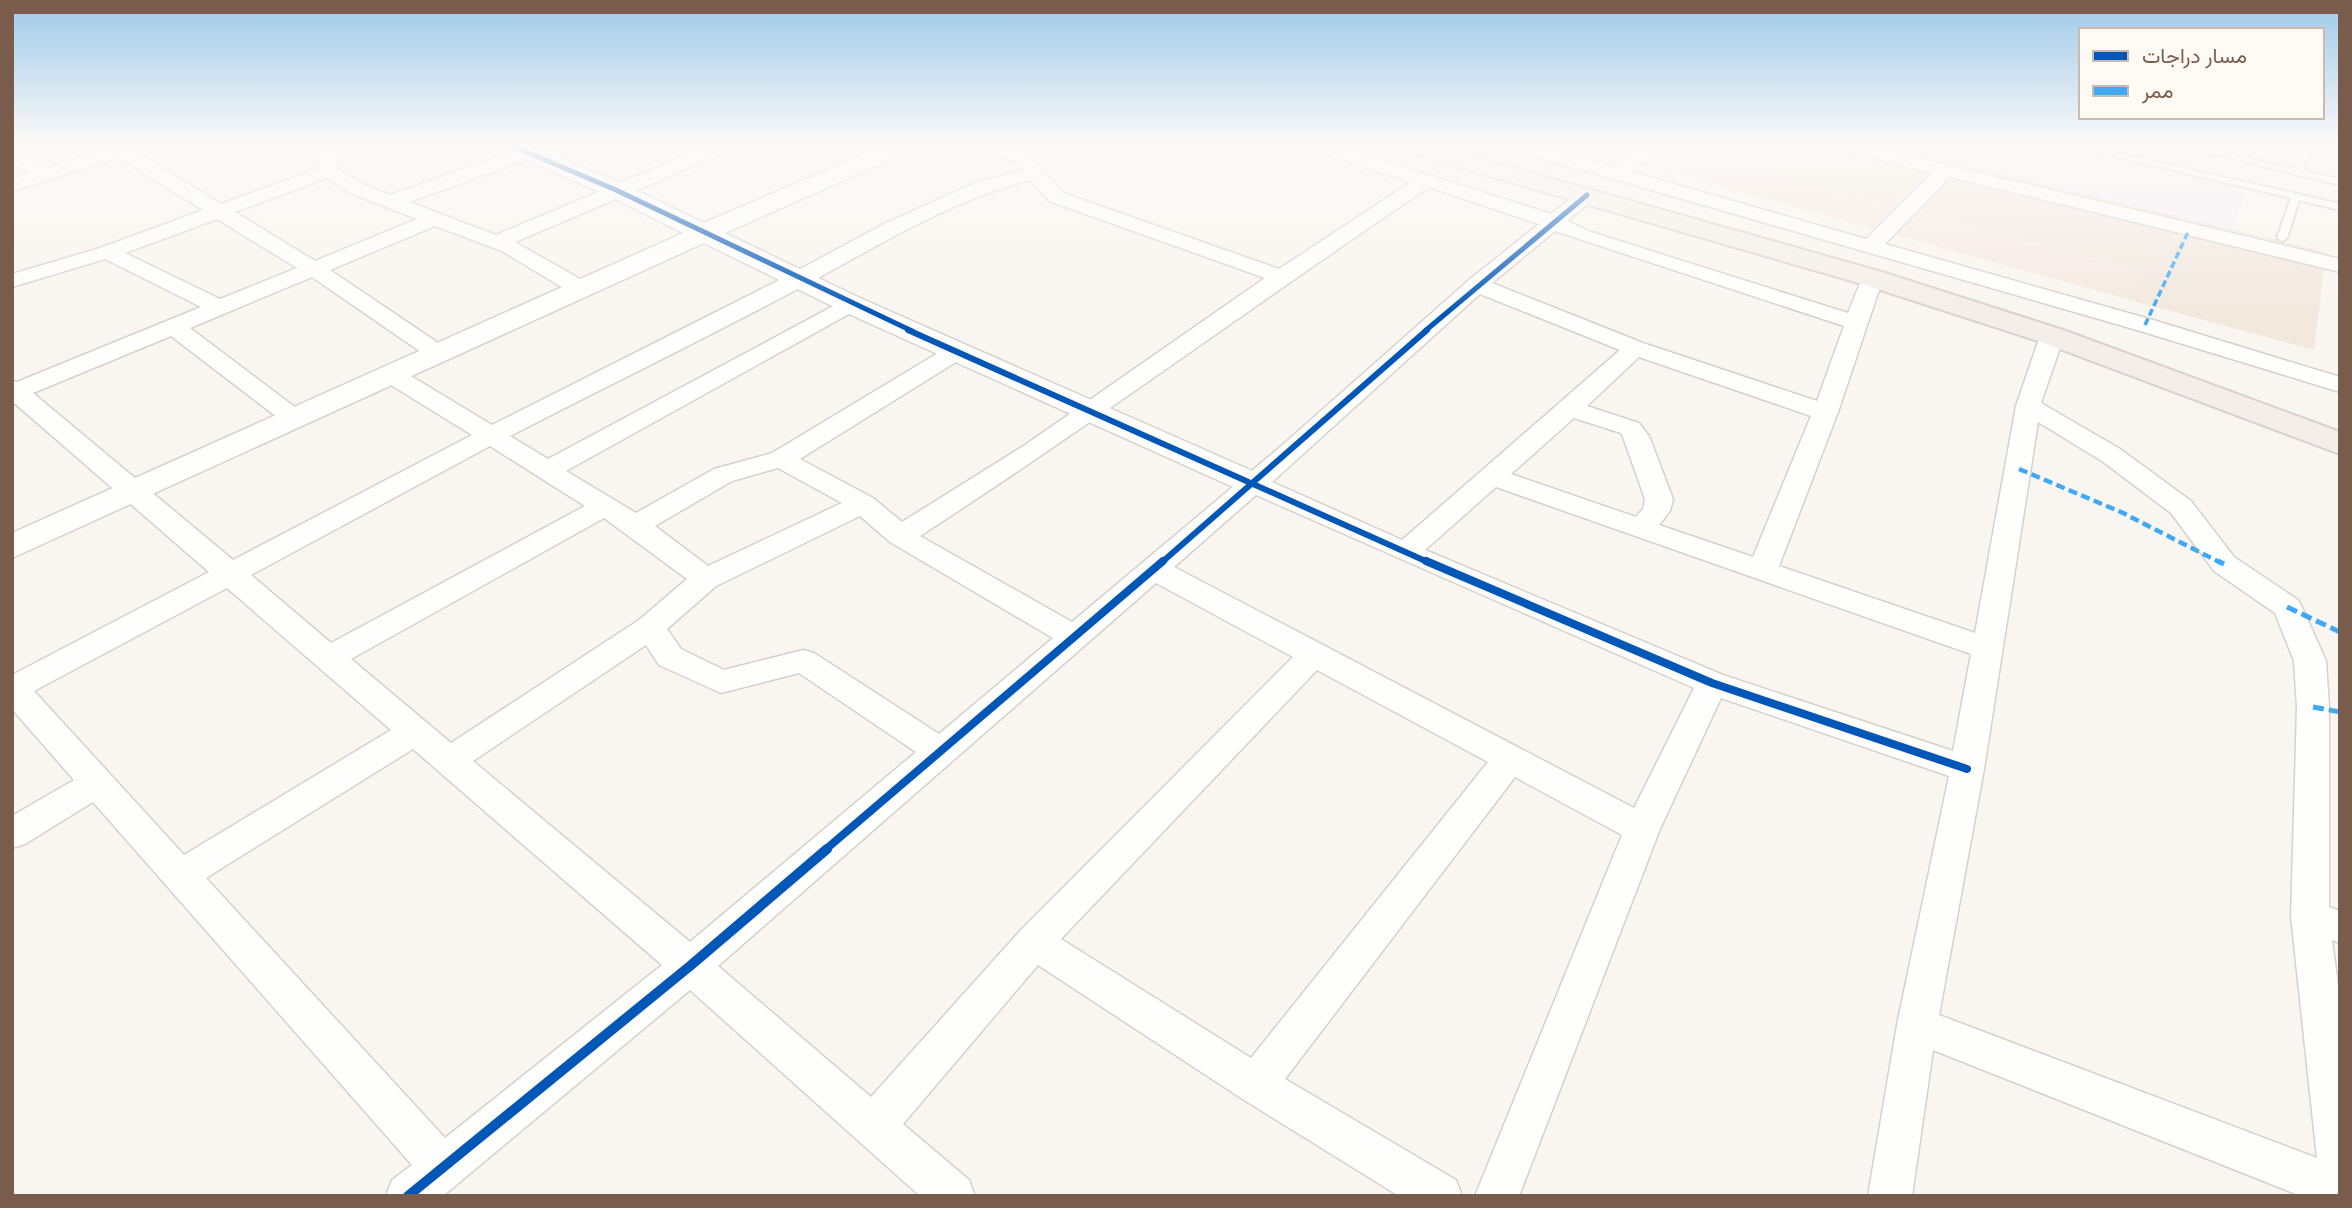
<svg xmlns="http://www.w3.org/2000/svg" width="2352" height="1208" font-family="Cabin,Vazirmatn,sans-serif">
	<style>
		.residential { fill: #f2e8de }
		.commercial { fill: #f6e8e1 }
		.education { fill: #f6eef6 }
		.lines { fill: none; stroke-linecap: round; stroke-linejoin: round }
		.service-casing { stroke: #d7d1cb; stroke-width: 4 }
		.minor-casing { stroke: #d7d1cb; stroke-width: 3 }
		.tertiary-casing { stroke: #d7d1cb; stroke-width: 3 }
		.primary-casing { stroke: #dad1cc; stroke-width: 4 }
		.service { fill: #fefefd; fill-rule: evenodd }
		.minor { fill: #fefefd; fill-rule: evenodd }
		.tertiary { fill: #fefefd; fill-rule: evenodd }
		.primary { fill: #f3eee8; fill-rule: evenodd }
		.quiet-far2 { stroke: #3fa9f5; stroke-width: 3.5; stroke-dasharray: 7 3.5; stroke-linecap: butt }
		.quiet-far1 { stroke: #3fa9f5; stroke-width: 4.5; stroke-dasharray: 9 4.5; stroke-linecap: butt }
		.quiet { stroke: #3fa9f5; stroke-width: 5; stroke-dasharray: 11 5; stroke-linecap: butt }
		.cycleway-far3-casing { stroke: #fffaf3; stroke-width: 8 }
		.cycleway-far2-casing { stroke: #fffaf3; stroke-width: 10 }
		.cycleway-far1-casing { stroke: #fffaf3; stroke-width: 12 }
		.cycleway-casing { stroke: #fffaf3; stroke-width: 14 }
		.cycleway-far3 { stroke: #0057b8; stroke-width: 5 }
		.cycleway-far2 { stroke: #0057b8; stroke-width: 6 }
		.cycleway-far1 { stroke: #0057b8; stroke-width: 8 }
		.cycleway { stroke: #0057b8; stroke-width: 10 }
	</style>
	<rect width="100%" height="100%" fill="#f9f5f0"/>
	<path class="residential" d="M1659 145H1888L2326 252 2314 350 2123 298 2142 272Z"/>
	<path class="commercial" d="M1571 145H1659L2143 273 2123 298Z"/>
	<path class="education" d="M1888 145H2264L2232 229Z"/>
	<g class="lines">
		<g class="service-casing">
			<g id="service">
				<path d="M2068 145H2083L2340 204V210L2299 200 2287 238 2282 241 2277 238 2291 198Z"/>
				<path d="M2176 145H2191L2295 169 2303 145H2311L2303 171 2340 179V185Z"/>
			</g>
		</g>
		<g class="minor-casing">
			<g id="minor">
				<path d="M121 145H149L147 149 136 152 221 204 319 168V155L304 145H328L335 148 338 169 364 185 390 195 520 149 527 147 536 152 554 145H580L578 149 538 164 529 159 409 202 496 235 710 145H735L733 149 515 242 589 284 592 289 589 294H573L502 251 435 226 330 270 447 349 451 354 447 359H431L312 277 190 328 304 414 308 419 304 424 295 427 286 424 171 336 33 393 233 560 472 435 383 380 380 375 383 370 392 368 401 370 492 425 793 273 884 224 977 182 1023 171 1016 163 980 149 978 145H1004L1030 155 1063 193 1279 269 1411 182 1308 149 1306 145H1334L1551 214 1580 191H1594L1597 195 1594 199 1567 221 1591 232 1848 313 1864 273H1880L1883 278 1838 412 1779 566 1975 633 2016 406 2040 336 2044 331H2060L2064 336 2041 403 2120 449 2191 501 2234 557 2298 600 2302 607 2326 661 2329 707V907L2340 911V943L2332 940 2340 1000V1196H2301L1933 1050 1912 1196H1868L1897 1025 1949 776 1721 698 1660 829 1519 1196H1475L1622 835 1515 777 1285 1079 1456 1180 1462 1196H1399L1241 1098 1038 965 903 1124 969 1180 975 1196H920L690 990 443 1196H386L392 1180 412 1165 93 802 25 844 12 848V816L74 780 12 709V675L209 572 12 401V381L17 382 201 307 105 259 12 287V274L100 248 203 210 119 158 12 191V179L30 173 12 164V150L49 167ZM327 178 350 193 417 219 315 261 235 212ZM1031 180 1049 201 1265 278 1025 445 902 522 873 498 800 459 964 357 968 352 964 347H948L772 453 714 469 636 513 566 471 858 309 861 304 858 299 850 297 548 459 510 436C609 385 710 336 809 283 881 244 951 200 1031 180ZM1429 187 1539 224 1469 280 1279 448 1072 622 920 536C1093 424 1258 302 1429 187ZM217 219 297 268 220 299 125 253ZM1555 231 1844 326 1817 401 1643 343 1492 283ZM1480 294 1620 350 1402 540 1272 482ZM1639 357 1811 416 1753 557 1659 525 1670 511 1673 499 1649 436 1639 423 1587 406ZM1574 418 1621 433 1623 437 1645 499 1643 509 1636 517 1511 474ZM2038 422 2102 461 2171 513 2214 571 2275 613 2294 661 2297 707 2291 916 2317 1158 1939 1015 1984 769ZM490 446 585 506 331 643 251 575ZM778 468 842 503 708 566 655 526 732 481ZM1496 487 1971 654 1953 751 1723 675 1425 550ZM1256 495 1694 688 1634 808 1174 567ZM860 516 890 542 1053 638 939 734 814 653 803 650 724 670 681 649 667 629 716 586ZM604 518 687 579 639 620 451 743 351 659ZM1156 583 1293 657 1021 930 871 1097 718 966ZM227 588 391 730 184 855 34 691ZM646 645 659 665 721 693 799 673 916 752 690 942 473 761ZM1317 670 1488 762 1251 1058 1061 939ZM413 749 662 965 445 1138 206 878Z"/>
				<path d="M1507 145H1536L1615 167 1642 145H1662L1632 172 1866 239 1932 173 1834 149 1832 145H1864L2340 259V272L1950 177 1885 244 2153 320 2340 377V392L2137 330 1509 149Z"/>
			</g>
		</g>
		<g class="tertiary-casing">
			<path id="tertiary" d="M499 145H530L625 185 704 223 885 145H915L912 150 725 233 860 298 1266 477 1271 484 1266 491 1254 494 1242 491 840 310 704 243 12 558V533L683 233 607 195 502 150Z"/>
		</g>
		<g class="primary-casing">
			<path id="primary" d="M1395 145H1433L1882 272 2063 330 2340 432V454L2041 342 1862 284 1399 150Z"/>
		</g>
		<use href="#service" class="service"/>
		<use href="#minor" class="minor"/>
		<use href="#tertiary" class="tertiary"/>
		<use href="#primary" class="primary"/>
		<path class="quiet-far2" d="M2145 325 2189 230"/>
		<path class="quiet-far1" d="M2019 469 2121 512 2221 563"/>
		<g class="quiet">
			<path d="M2218 561 2224 564"/>
			<path d="M2287 607 2340 632"/>
			<path d="M2313 707 2340 712"/>
		</g>
		<g class="cycleway-far3-casing">
			<g id="cycleway-far3">
				<path d="M510 145 616 190 912 331"/>
				<path d="M1425 331 1587 195"/>
			</g>
		</g>
		<g class="cycleway-far2-casing">
			<g id="cycleway-far2">
				<path d="M908 330 1430 563"/>
				<path d="M1161 563 1427 330"/>
			</g>
		</g>
		<g class="cycleway-far1-casing">
			<g id="cycleway-far1">
				<path d="M1426 561 1712 683 1967 769"/>
				<path d="M825 850 1163 561"/>
			</g>
		</g>
		<g class="cycleway-casing">
			<path id="cycleway" d="M408 1196 690 966 827 849"/>
		</g>
		<use href="#cycleway-far3" class="cycleway-far3"/>
		<use href="#cycleway-far2" class="cycleway-far2"/>
		<use href="#cycleway-far1" class="cycleway-far1"/>
		<use href="#cycleway" class="cycleway"/>
	</g>
	<linearGradient id="sky" x2="0" y2="1"><stop stop-color="#9ec9e9"/><stop offset="0.46" stop-color="#fcfaf8"/><stop offset="1" stop-color="#fcfaf8" stop-opacity="0"/></linearGradient>
	<rect width="2352" height="314" fill="url(#sky)"/>
	<rect width="2352" height="1208" fill="none" stroke="#7a5c4d" stroke-width="28"/>
	<rect x="2079" y="28" width="245" height="91" fill="#fffaf3" stroke="#cabbb1" stroke-width="2"/>
	<rect x="2093" y="51" width="35" height="10" fill="#0057b8" stroke="#cabbb1" stroke-width="2"/>
	<text x="2142" y="63" font-size="21" fill="#7a5c4d">مسار دراجات</text>
	<rect x="2093" y="86" width="35" height="10" fill="#3fa9f5" stroke="#cabbb1" stroke-width="2"/>
	<text x="2142" y="98" font-size="21" fill="#7a5c4d">ممر</text>
</svg>
